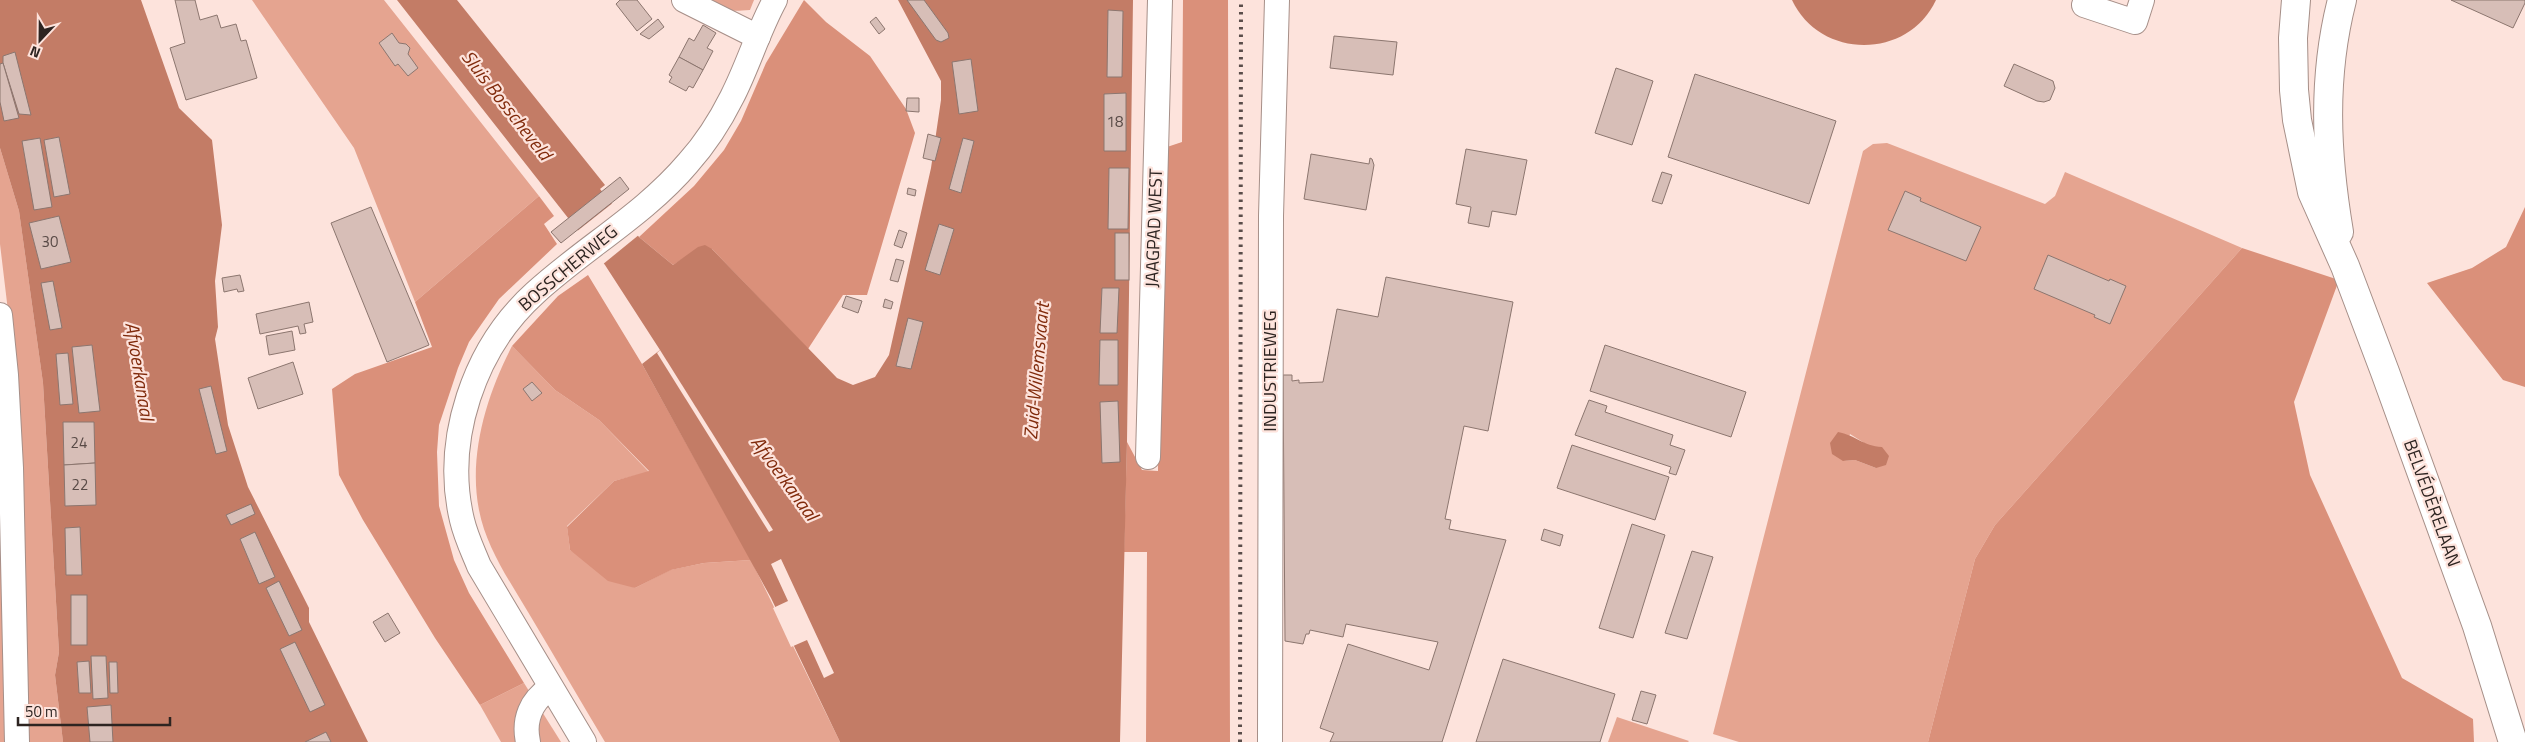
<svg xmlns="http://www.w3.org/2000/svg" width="2525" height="742" font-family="'Titillium Web',sans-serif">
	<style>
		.green { fill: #e5a490; fill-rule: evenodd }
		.forest { fill: #da907a }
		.water { fill: #c37c66 }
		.pier { fill: #fde3dc }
		.building { fill: #d7beb7; stroke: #8c766f }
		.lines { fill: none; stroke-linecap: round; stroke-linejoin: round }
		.minor-casing { stroke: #a68f88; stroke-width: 26 }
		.major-casing { stroke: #a68f88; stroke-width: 30 }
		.minor { stroke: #fff; stroke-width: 24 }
		.major { stroke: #fff; stroke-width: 28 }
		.rail { stroke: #5a4d4a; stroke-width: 4; stroke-dasharray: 2.5 5; stroke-linecap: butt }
		.labels { text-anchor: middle; stroke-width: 4.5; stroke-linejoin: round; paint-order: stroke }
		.number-label { font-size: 15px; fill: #584a46 }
		.street-label { font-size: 18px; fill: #2d2421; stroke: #fde3dc }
		.water-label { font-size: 19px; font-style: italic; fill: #802a0b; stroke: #fde3dc }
	</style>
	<rect width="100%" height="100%" fill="#fde3dc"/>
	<g class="green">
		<path d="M252 0H384L539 196 415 302 354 148Z"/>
		<path d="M704 0H754L750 10C728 12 722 11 704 0Z"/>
		<path d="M1887 143 2045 204 2055 196 2065 172 2242 248 1995 525 1975 559 1928 742H1739L1713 734 1863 151 1873 144ZM1850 434 1869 446 1876 468 1855 460 1843 461Z"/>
		<path d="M0 148 19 211 43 383 59 652 55 675 63 742H24L19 403 0 244Z"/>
		<path d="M512 346 555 390 599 420 649 472 614 481 567 526 570 550 635 588 670 570 704 563 751 560 840 742H605C579 699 554 655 528 612 509 580 486 547 479 510 468 455 487 394 512 346Z"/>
		<path d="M0 401 10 742H0Z"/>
		<path d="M524 683 561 742H501L480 705Z"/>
		<path d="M1617 717 1689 741 1688 742H1608Z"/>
	</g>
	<g class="forest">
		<path d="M804 0 826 22 870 56 906 109 915 133 867 295H843L808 349 712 249 684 258 673 265 639 237 694 186 724 150 741 121 766 63Z"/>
		<path d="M1183 0H1228L1230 742H1146L1147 552H1124L1127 442 1142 470 1158 471 1161 149 1182 142Z"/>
		<path d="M539 196 554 216 544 224 557 244 499 299 469 342 458 368 439 425 437 452 439 506 454 560 469 593 524 683 480 705 435 638 363 520 339 475 332 389 355 374 432 347 415 302Z"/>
		<path d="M2525 207V387L2503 380 2427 283 2472 268 2506 247Z"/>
		<path d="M2242 248 2339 280 2294 402 2310 475 2402 678 2473 719 2474 742H1928L1975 559 1995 525Z"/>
		<path d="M588 275 642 364 751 560 704 563 671 570 635 588 608 581 570 550 567 527 614 481 649 471 599 420 555 390 512 346 558 296Z"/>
	</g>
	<g class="water">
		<path d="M0 0H141L179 108 212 140 222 225 215 281 218 327 215 339 228 425 248 487 309 608V622L368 742H63L55 675 59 652 43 383 19 211 0 148Z"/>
		<path d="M397 0H457L605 185 600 189 639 237 673 265 698 247 705 245 712 249 837 378 853 385 875 377 889 355 931 168 941 100V81L898 0H1133L1127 442 1120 742H840L771 598 642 364 660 350 605 265Z"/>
		<path d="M1792 0H1936C1908 60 1820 60 1792 0Z"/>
		<path d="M1838 432C1855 435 1863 446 1882 447L1889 456 1886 465 1876 468 1855 460 1843 461 1832 454 1830 443Z"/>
	</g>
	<g class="pier">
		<path d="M614 202 640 234 602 265 576 232Z"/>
		<path d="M660 350 773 530 769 532 657 353Z"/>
		<path d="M781 559 834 673 824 678 807 640 791 647 773 608 788 601 771 564Z"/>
	</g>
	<g class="building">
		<path d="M175 0H195L200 20 217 15 221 28 236 24 241 41 246 40 257 78 186 100 170 48 185 43Z"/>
		<path d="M620 0H637L652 19 637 31 616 4Z"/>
		<path d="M907 0H924L948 33 949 38 941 42 936 40Z"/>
		<path d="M2451 0H2525V3L2513 28Z"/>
		<path d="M1108 10 1123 11 1122 77H1107Z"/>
		<path d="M876 17 885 29 879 34 870 22Z"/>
		<path d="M658 19 664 27 649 39 640 34Z"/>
		<path d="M703 25 716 33 707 48 713 51 703 70 679 57 689 38 694 41Z"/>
		<path d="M392 33 399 43 406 44 410 48 408 54 418 68 408 76 398 64 395 66 379 43Z"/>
		<path d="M1334 36 1397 42 1393 75 1330 68Z"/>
		<path d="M15 52 31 115 19 114 3 63V56Z"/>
		<path d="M679 57 703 70 693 88 689 86 686 91 669 82 672 77 669 75Z"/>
		<path d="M971 59 978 111 959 114 952 62Z"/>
		<path d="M3 63 19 118 4 121 0 102V64Z"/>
		<path d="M2014 64 2053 81 2055 88 2050 100 2044 102 2037 101 2004 86Z"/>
		<path d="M1616 68 1653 81 1632 145 1595 133Z"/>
		<path d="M1695 74 1836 121 1809 204 1668 157Z"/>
		<path d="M1126 93V151H1104V94Z"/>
		<path d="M907 98H919V112L906 111Z"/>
		<path d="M928 134 941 138 935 161 923 158Z"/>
		<path d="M59 137 70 194 54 197 44 140Z"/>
		<path d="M40 138 52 207 34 210 22 141Z"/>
		<path d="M963 138 974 141 961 193 949 189Z"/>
		<path d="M1466 149 1527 160 1516 215 1492 211 1489 227 1468 223 1471 207 1456 204Z"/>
		<path d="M1311 154 1369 164 1370 158 1372 159 1374 165 1366 210 1304 199Z"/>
		<path d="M1109 168H1129L1128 229H1108Z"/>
		<path d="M1662 172 1672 175 1662 204 1652 201Z"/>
		<path d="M620 177 629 189 561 243 551 232Z"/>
		<path d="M908 188 916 190 915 196 907 194Z"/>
		<path d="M1905 191 1921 198 1920 201 1981 227 1966 261 1888 230Z"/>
		<path d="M371 207 429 345 387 362 331 223Z"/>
		<path d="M59 216 71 262 41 269 29 223Z"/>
		<path d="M939 224 954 229 940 275 925 270Z"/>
		<path d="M899 230 907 233 902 248 894 245Z"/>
		<rect x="1115" y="233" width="14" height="47"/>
		<path d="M2048 255 2109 281 2110 279 2126 286 2110 324 2094 317 2095 315 2034 289Z"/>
		<path d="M896 259 904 261 898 282 890 280Z"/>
		<path d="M240 275 244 291 238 292 237 289 224 292 222 278Z"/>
		<path d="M1386 277 1513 302 1488 431 1464 426 1445 519 1451 520 1449 529 1506 540 1442 742H1330L1334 733 1320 728 1348 644 1429 670 1438 642 1346 624 1343 637 1310 630 1309 634H1306L1303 644 1285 641 1283 375H1292V381L1299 380V383L1323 382 1337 309 1378 317Z"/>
		<path d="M53 281 62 328 50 330 41 283Z"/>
		<path d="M1102 288H1119L1117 333H1100Z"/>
		<path d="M846 296 862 301 858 313 842 307Z"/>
		<path d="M885 299 893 302 891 309 883 307Z"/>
		<path d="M309 302 313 322 304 324 306 333 300 334 298 326 260 334 256 314Z"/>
		<path d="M908 318 923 322 911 369 896 366Z"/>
		<path d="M292 331 295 350 269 355 266 336Z"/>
		<path d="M1100 340H1118V385H1099Z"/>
		<path d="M92 345 100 411 79 413 72 347Z"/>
		<path d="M1605 345 1746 392 1731 437 1590 391Z"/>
		<path d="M68 353 73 404 60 405 56 354Z"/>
		<path d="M293 362 303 394 258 409 248 378Z"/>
		<path d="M532 382 542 393 532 401 523 389Z"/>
		<path d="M211 386 227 451 216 454 199 389Z"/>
		<path d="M1589 400 1607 406 1605 412 1673 435 1670 445 1685 450 1676 475 1669 473 1671 467 1575 435Z"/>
		<path d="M1118 401 1120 462 1102 463 1100 402Z"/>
		<path d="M63 422H94L95 463 64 465Z"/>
		<path d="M1572 445 1669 477 1655 520 1557 488Z"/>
		<path d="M95 463 96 505 65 506 64 465Z"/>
		<path d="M251 504 255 514 231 525 226 515Z"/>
		<path d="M1632 524 1665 535 1633 638 1599 628Z"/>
		<path d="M80 527 82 575H66L65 528Z"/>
		<path d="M1544 529 1563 535 1560 546 1541 540Z"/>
		<path d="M255 532 275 577 259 584 240 539Z"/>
		<path d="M1692 551 1713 557 1687 639 1665 633Z"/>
		<path d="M279 581 302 630 289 636 266 588Z"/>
		<rect x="71" y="595" width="16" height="50"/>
		<path d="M388 613 400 633 385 642 373 622Z"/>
		<path d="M295 642 325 705 310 712 280 649Z"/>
		<path d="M91 656H106L108 698 93 699Z"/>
		<path d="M1503 659 1615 694 1600 742H1476Z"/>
		<path d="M89 661 91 693H79L77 662Z"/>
		<path d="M109 662H117L118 693H110Z"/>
		<path d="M1641 691 1656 695 1647 724 1632 720Z"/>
		<path d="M111 705 113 742H90L87 707Z"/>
		<path d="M326 732 331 742H305Z"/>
	</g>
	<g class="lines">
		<g class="minor-casing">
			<g id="minor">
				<path d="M684 0 758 37"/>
				<path d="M2086 0 2084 5 2135 22 2142 0"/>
				<path d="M0 315 6 375 11 468 17 742"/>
				<path d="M1148 457 1160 0"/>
				<path d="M528 742C523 719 531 701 550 688"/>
				<path d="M584 742 479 566C473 551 466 537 462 520 443 440 474 348 535 293 584 248 645 214 688 163 706 143 720 121 732 97 748 66 758 31 775 0"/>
				<path d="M1270 742 1271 216 1277 0"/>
			</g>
		</g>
		<g class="major-casing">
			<g id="major">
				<path d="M2296 0 2293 38 2294 90 2297 120 2312 192 2345 266 2385 372 2477 626 2513 742"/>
				<path d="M2339 232C2326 154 2322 78 2342 0"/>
			</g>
		</g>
		<use href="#minor" class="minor"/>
		<use href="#major" class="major"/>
		<path class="rail" d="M1240 742 1241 0"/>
	</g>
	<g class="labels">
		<g class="number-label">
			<text x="1115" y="127">18</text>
			<text x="50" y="247">30</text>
			<text x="79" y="448">24</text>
			<text x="80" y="490">22</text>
		</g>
		<g class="street-label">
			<text transform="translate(1154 228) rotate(-88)" y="6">JAAGPAD WEST</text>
			<text transform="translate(568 268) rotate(-40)" y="6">BOSSCHERWEG</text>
			<text transform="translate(1270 371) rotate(-90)" y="6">INDUSTRIEWEG</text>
			<text transform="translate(2432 503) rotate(70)" y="6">BELVÉDÈRELAAN</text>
		</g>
		<g class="water-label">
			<text transform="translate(507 105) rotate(52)" y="7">Sluis Bosscheveld</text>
			<text transform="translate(140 371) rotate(81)" y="7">Afvoerkanaal</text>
			<text transform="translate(1036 371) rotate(-85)" y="7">Zuid-Willemsvaart</text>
			<text transform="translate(785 478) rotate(54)" y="7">Afvoerkanaal</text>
		</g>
	</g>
	<g transform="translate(40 40) rotate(202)" stroke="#fde3dc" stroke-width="4" paint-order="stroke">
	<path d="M0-4L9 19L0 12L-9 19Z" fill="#2d2421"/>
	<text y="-8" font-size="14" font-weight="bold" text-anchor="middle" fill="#2d2421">N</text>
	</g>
	<path d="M18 717v8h152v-8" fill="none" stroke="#2d2421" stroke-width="2.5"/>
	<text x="25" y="717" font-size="15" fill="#2d2421" stroke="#fde3dc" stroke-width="4" paint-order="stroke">50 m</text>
</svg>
